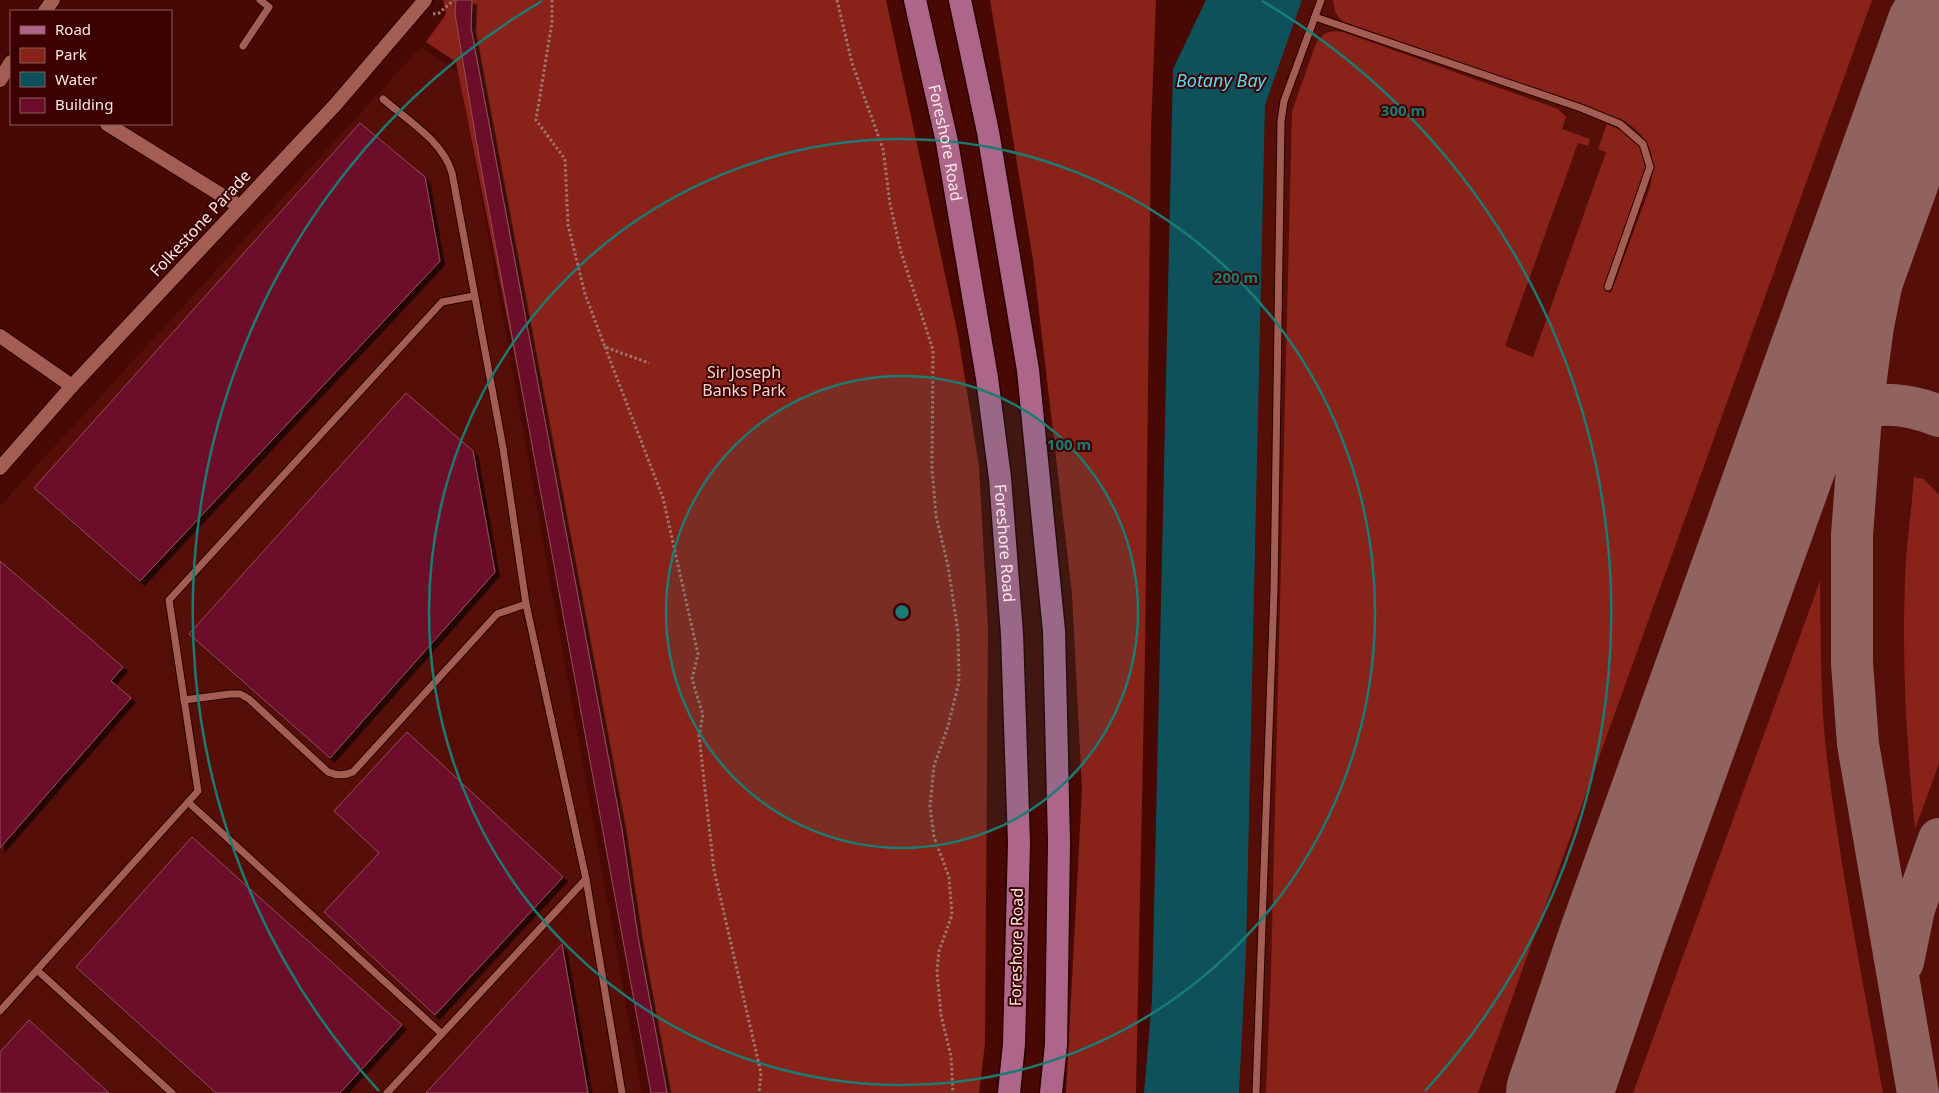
<svg xmlns="http://www.w3.org/2000/svg" width="1939" height="1093" font-family="'Noto Sans',sans-serif">
	<style>
		.built { fill: #560e08 }
		.green { fill: #892218 }
		.water { fill: #0e515b }
		.lines { fill: none; stroke-linecap: round; stroke-linejoin: round }
		.taxiway { stroke: #90635f; stroke-width: 42 }
		.runway { stroke: #90635f; stroke-width: 106 }
		.building { fill: #6c0c2b; stroke: #954e5b; filter: url(#shadow) }
		.service-casing { stroke: #260000; stroke-width: 9 }
		.minor-casing { stroke: #260000; stroke-width: 16 }
		.primary-casing { stroke: #260000; stroke-width: 25 }
		.path { stroke: #9f7672; stroke-width: 3; stroke-dasharray: 2.5 2.5; stroke-linecap: butt }
		.service { stroke: #a35d52; stroke-width: 7 }
		.minor { stroke: #a35d52; stroke-width: 14 }
		.primary { stroke: #ad6589; stroke-width: 22 }
		.ring { fill: none; stroke: #1b7c74; stroke-width: 2.5 }
		.labels { text-anchor: middle; stroke-width: 4; stroke-linejoin: round; paint-order: stroke }
		.street-label { font-size: 16px; fill: #fae9e6; stroke: #3c0000 }
		.park-label { font-size: 16px; fill: #f8d7d1; stroke: #3c0000 }
		.water-label { font-size: 18px; font-style: italic; fill: #5ad9ed; stroke: #3c0000 }
		.centre { fill: #1b7c74; stroke: #3c0000; stroke-width: 2.5 }
		.ring-label { font-size: 15px; text-anchor: middle; font-weight: bold; fill: #1b7c74; stroke: #3c0000; stroke-width: 4; stroke-linejoin: round; paint-order: stroke }
	</style>
	<defs>
		<filter id="shadow"><feDropShadow dx="4.5" dy="4.5" stdDeviation="0" flood-color="#0009"/></filter>
	</defs>
	<rect width="100%" height="100%" fill="#480904"/>
	<g class="built">
		<path d="M1302 0H1939V1093H1239L1246 953 1265 105Z"/>
		<path d="M421 47 459 73 642 1093H0V506Z"/>
	</g>
	<g class="green">
		<path d="M443 0H886L958 335 979 467 988 628 985 1044 979 1093H653L542 492 456 62 426 42 446 14Z"/>
		<path d="M990 0H1156L1151 130 1145 653 1136 1093H1066L1082 790 1072 594 1033 260Z"/>
		<path d="M1333 0H1872L1478 1093H1266L1271 973 1292 111 1316 43C1324 32 1330 30 1343 32L1558 109 1566 117 1562 129 1590 139 1588 146 1578 143 1505 346 1533 357 1606 152 1598 149 1607 124C1633 135 1646 146 1645 175L1605 291 1611 293 1650 187C1657 157 1651 140 1626 122L1344 22C1336 16 1334 10 1333 0Z"/>
		<path d="M1914 477 1924 479 1939 495V764L1915 829C1906 740 1901 650 1906 560 1908 532 1912 505 1914 477Z"/>
		<path d="M1820 581C1821 640 1820 700 1827 759 1841 871 1863 982 1883 1093H1633Z"/>
	</g>
	<path class="water" d="M1206 0H1302L1265 105 1246 953 1239 1093H1144L1152 1000 1173 69Z"/>
	<g class="lines">
		<g class="taxiway">
			<path d="M1751 553C1760 526 1772 480 1787 457 1819 405 1886 393 1939 416"/>
			<path d="M1903 962 1914 909 1939 839"/>
			<path d="M1560 1093 1562 1084"/>
			<path d="M1918 1093 1858 744 1852 663V535L1861 416 1873 326 1895 217 1939 55"/>
		</g>
		<path class="runway" d="M1559 1093 1612 938 1939 30"/>
	</g>
	<g class="building">
		<path d="M456 0H472L471 28 622 830 638 937 667 1093H651L478 151 455 14Z"/>
		<path d="M360 123 425 177 440 261 140 581 34 488Z"/>
		<path d="M406 393 473 451 495 572 330 758 189 634Z"/>
		<path d="M0 561 123 667 111 681 131 698 0 848Z"/>
		<path d="M407 732 563 877 435 1015 324 912 379 853 334 811Z"/>
		<path d="M192 837 402 1025 340 1093H216L76 967Z"/>
		<path d="M562 944 588 1093H426Z"/>
		<path d="M29 1020 109 1093H0V1052Z"/>
	</g>
	<g class="lines">
		<g class="service-casing">
			<g id="service">
				<path d="M1315 17 1581 108 1620 124 1643 144 1650 167 1608 287"/>
				<path d="M243 46 269 7 260 0"/>
				<path d="M383 99C407 120 443 141 452 173L503 448 526 604 586 879 622 1093"/>
				<path d="M184 700 230 694H240L249 699 328 772C337 776 344 776 353 772L497 614 526 604"/>
				<path d="M188 802 442 1034"/>
				<path d="M37 970 172 1093"/>
				<path d="M0 1011 198 791 169 600 442 302 474 296"/>
				<path d="M387 1093 586 879"/>
				<path d="M1256 1093 1274 591 1281 121 1284 101 1321 0"/>
			</g>
		</g>
		<g class="minor-casing">
			<g id="minor">
				<path d="M45 11 53 0"/>
				<path d="M0 80 11 62"/>
				<path d="M107 124 239 206"/>
				<path d="M0 336 72 386"/>
				<path d="M0 468 72 386 336 104 425 0"/>
			</g>
		</g>
		<g class="primary-casing">
			<g id="primary">
				<path id="s1" d="M915 0 947 142 987 378 1000 478 1012 634 1019 843 1014 1044 1009 1093"/>
				<path d="M960 0 988 132 1028 370 1054 631 1059 842 1056 1045 1051 1093"/>
			</g>
		</g>
		<g class="path">
			<path d="M552 0V22L536 120 565 159 568 225 585 294 605 347 649 363"/>
			<path d="M837 0 852 63 883 149 890 204 901 252 933 350 932 468 936 516 948 566 958 632 959 682 948 726 934 766 930 806 934 837 949 877 952 915 939 951 937 971 941 1015 951 1056 953 1093"/>
			<path d="M433 14 439 13 454 0"/>
			<path d="M605 347 663 498 698 654 692 679 703 715 699 735 714 870 761 1073 759 1093"/>
		</g>
		<use href="#service" class="service"/>
		<use href="#minor" class="minor"/>
		<use href="#primary" class="primary"/>
	</g>
	<circle cx="902" cy="612" r="236" fill="#1b7c74" fill-opacity=".12"/>
	<g class="ring">
		<circle cx="902" cy="612" r="236"/>
		<circle cx="902" cy="612" r="473"/>
		<path d="M379 1091A709 709 0 0 1 542 1M1262 1A709 709 0 0 1 1425 1091"/>
	</g>
	<g class="labels">
		<g class="street-label">
			<text dy="6" stroke="none"><textPath href="#s1" startOffset="146">Foreshore Road</textPath></text>
			<text transform="translate(200 223) rotate(-47)" y="6">Folkestone Parade</text>
			<text dy="6" stroke="none"><textPath href="#s1" startOffset="551">Foreshore Road</textPath></text>
			<text transform="translate(1016 947) rotate(-89)" y="6">Foreshore Road</text>
		</g>
		<g class="park-label">
			<text x="744" y="378">Sir Joseph<tspan x="744" dy="18">Banks Park</tspan></text>
		</g>
		<g class="water-label">
			<text x="1221" y="87">Botany Bay</text>
		</g>
	</g>
	<circle cx="902" cy="612" r="8" class="centre"/>
	<g class="ring-label">
		<text x="1403" y="116">300 m</text>
		<text x="1236" y="283">200 m</text>
		<text x="1069" y="450">100 m</text>
	</g>
	<rect x="10" y="10" width="162" height="115" fill="#3c0000" stroke="#885d5c"/>
	<rect x="20" y="26" width="25" height="8" fill="#ad6589" stroke="#885d5c"/>
	<text x="55" y="35" font-size="15" fill="#fae9e6">Road</text>
	<rect x="20" y="48" width="25" height="15" fill="#892218" stroke="#885d5c"/>
	<text x="55" y="60" font-size="15" fill="#fae9e6">Park</text>
	<rect x="20" y="72" width="25" height="15" fill="#0e515b" stroke="#885d5c"/>
	<text x="55" y="85" font-size="15" fill="#fae9e6">Water</text>
	<rect x="20" y="98" width="25" height="15" fill="#6c0c2b" stroke="#885d5c"/>
	<text x="55" y="110" font-size="15" fill="#fae9e6">Building</text>
</svg>
